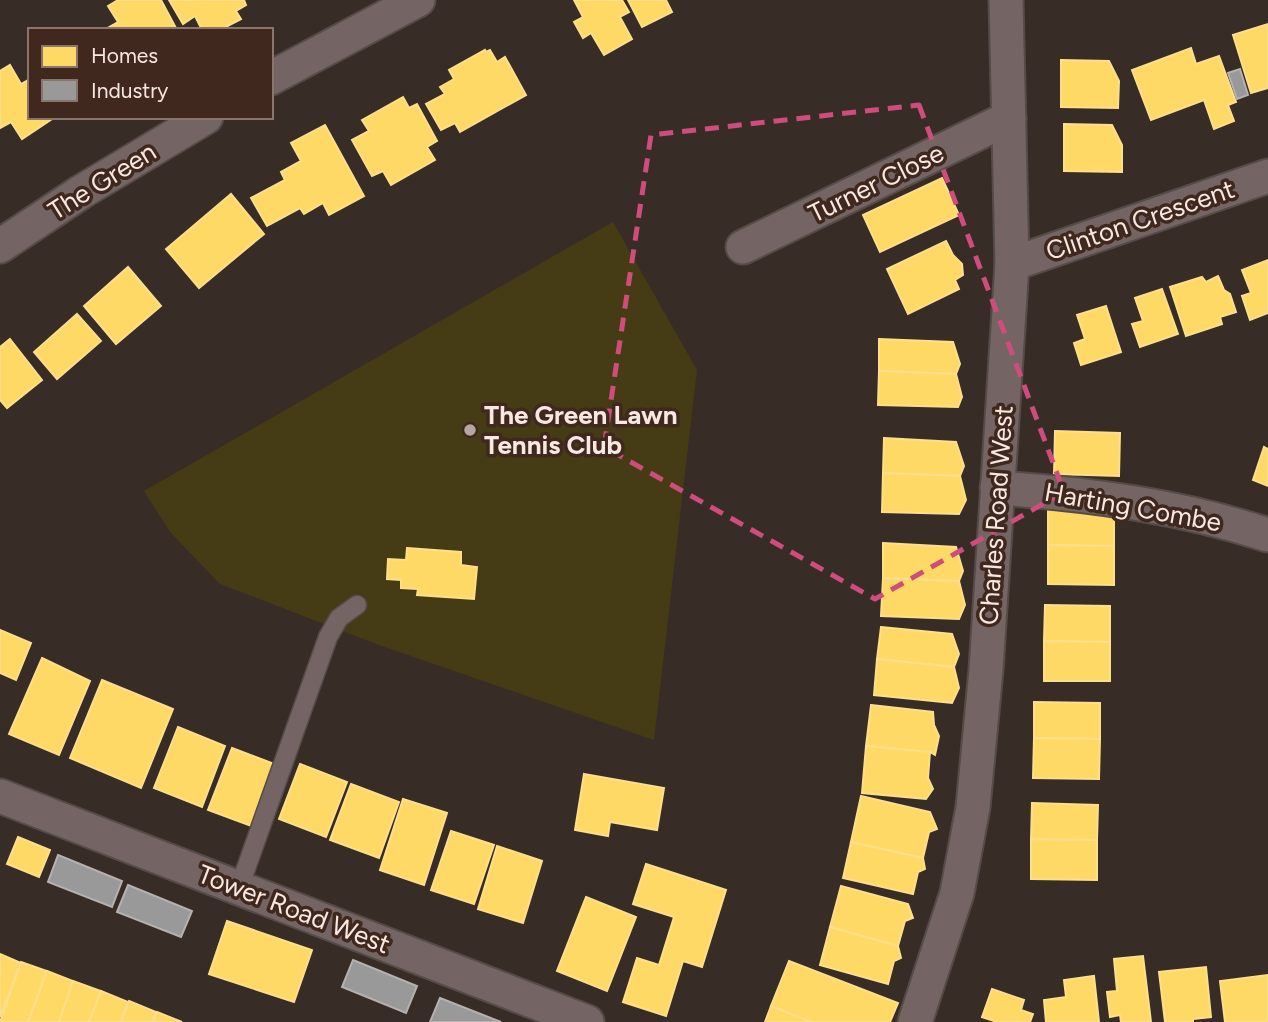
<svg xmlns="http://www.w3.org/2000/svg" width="1268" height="1022" font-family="Figtree,sans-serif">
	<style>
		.green { fill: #453c15 }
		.homes { fill: #ffd966; stroke: #fdde8b; stroke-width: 2 }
		.industry { fill: #999; stroke: #b6b1af; stroke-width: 2 }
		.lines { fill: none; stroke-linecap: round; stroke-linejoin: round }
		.service-casing { stroke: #554b47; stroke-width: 21 }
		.minor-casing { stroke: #554b47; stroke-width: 37 }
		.service { stroke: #746564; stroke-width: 18 }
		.minor { stroke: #746564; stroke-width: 33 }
		.marked { fill: none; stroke: #d04c7d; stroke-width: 5; stroke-dasharray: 14 9; stroke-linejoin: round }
		.poi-dot { fill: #b5a6a1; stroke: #40281f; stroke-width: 2.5 }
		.labels { text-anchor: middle; stroke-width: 7; stroke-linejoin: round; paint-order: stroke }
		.street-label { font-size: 26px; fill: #f8e8e2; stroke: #40281f }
		.poi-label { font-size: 26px; font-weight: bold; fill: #f8e8e2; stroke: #40281f; text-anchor: start }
	</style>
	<rect width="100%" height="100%" fill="#382c27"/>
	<path class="green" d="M613 222 697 370 654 740 379 645 220 584 170 532 144 491Z"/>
	<g class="homes">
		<path d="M118 0H161L177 30H104L118 22 108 6Z"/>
		<path d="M169 0H244L246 5 236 11 241 19 220 30H202L195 16 183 24Z"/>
		<path d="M574 0H622L629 12 620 17 632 39 604 55 591 33 583 38 574 22 583 17Z"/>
		<path d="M628 0H666L672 12 642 27Z"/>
		<path d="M1268 24V88L1251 93 1233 35Z"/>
		<path d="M1191 48 1196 64 1219 56 1236 102 1228 105 1234 121 1214 129 1204 100 1151 120 1132 70Z"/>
		<path d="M485 50 486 52 490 50 497 62 505 57 526 95 460 132 455 123 441 130 426 104 445 94 440 87 454 79 449 70Z"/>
		<path d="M1061 60 1109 61 1119 81 1118 108 1061 107Z"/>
		<path d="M10 65 21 84 30 79V117H55L22 139 11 122 0 128V71Z"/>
		<path d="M403 97 409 108 417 104 437 141 427 147 435 160 391 185 383 171 372 176 352 140 369 131 362 120Z"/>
		<path d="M1064 124 1112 125 1122 145V172L1064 171Z"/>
		<path d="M325 125 364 196 329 215 323 203 304 214 300 208 267 226 251 198 285 180 281 172 301 161 291 143Z"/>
		<path d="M942 178 959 215 880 252 863 215Z"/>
		<path d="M231 194 264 234 199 288 166 249Z"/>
		<path d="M946 241 953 255 962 264 963 275 955 280 959 289 908 314 887 269Z"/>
		<path d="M1268 260V313L1250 320 1242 296 1251 293 1242 270Z"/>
		<path d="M128 267 161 306 116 344 84 306Z"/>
		<path d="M1218 276 1224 290 1230 294 1236 312 1220 317 1222 324 1186 336 1170 287 1202 277 1206 282Z"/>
		<path d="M1162 289 1178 334 1140 347 1132 324 1143 321 1135 298Z"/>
		<path d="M1106 306 1121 352 1081 365 1074 343 1085 339 1077 315Z"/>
		<path d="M77 314 101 341 57 379 34 352Z"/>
		<path d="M10 339 42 380 7 408 0 400V347Z"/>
		<path d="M879 339 953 342 960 364 956 374 879 371Z"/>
		<path d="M879 371 956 374 962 397 958 407 878 405Z"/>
		<path d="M1055 431 1120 433 1119 476 1054 474Z"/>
		<path d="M884 438 956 442 964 466 960 476 883 473Z"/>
		<path d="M1264 447 1268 449V486L1253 480Z"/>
		<path d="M883 473 960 476 966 500 959 514 882 512Z"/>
		<path d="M1048 508 1114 510V546L1048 545Z"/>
		<path d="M883 543 956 547 963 571 959 581 883 578Z"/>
		<path d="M1048 545 1114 546V585L1048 584Z"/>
		<path d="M407 548 461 552V565L477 567 474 599 417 595 418 589 401 588V580L387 579 388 559 406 560Z"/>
		<path d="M883 578 959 581 965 605 959 619 881 616Z"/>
		<path d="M1045 605 1110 606V642L1044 641Z"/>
		<path d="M881 627 952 634 959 654 954 667 877 659Z"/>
		<path d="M0 630 31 643 16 680 0 673Z"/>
		<path d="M1044 641 1110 642V681H1044Z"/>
		<path d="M42 658 90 681 59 755 9 734Z"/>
		<path d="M877 659 954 667 959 688 952 703 874 695Z"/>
		<path d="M102 680 173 709 141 788 70 758Z"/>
		<path d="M1034 702 1100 703V739L1034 738Z"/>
		<path d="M871 705 933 712 934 725 939 736 935 755 930 752 866 746Z"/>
		<path d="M178 727 225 746 202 807 154 788Z"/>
		<path d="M1034 738 1100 739 1099 779 1033 778Z"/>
		<path d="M866 746 930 752 928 778 933 789 926 799 862 793Z"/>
		<path d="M232 748 277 765 254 827 208 810Z"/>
		<path d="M300 764 347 782 326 837 279 819Z"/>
		<path d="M584 774 664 788 657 830 610 822 608 836 575 830Z"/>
		<path d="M351 784 399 802 379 858 330 840Z"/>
		<path d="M861 796 930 812 937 829 929 832 923 858 851 842Z"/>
		<path d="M403 799 447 813 424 885 380 870Z"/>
		<path d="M1032 803 1098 805 1097 840 1031 839Z"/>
		<path d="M451 831 494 845 474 904 431 890Z"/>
		<path d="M18 837 50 850 39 877 7 864Z"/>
		<path d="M1031 839 1097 840V880L1031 879Z"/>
		<path d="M851 842 923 858 925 869 918 872 913 894 843 878Z"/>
		<path d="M497 846 542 861 523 923 478 909Z"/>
		<path d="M646 864 726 890 702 967 683 961 666 1016 623 1002 637 958 659 965 674 917 633 904Z"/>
		<path d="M841 886 908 904 913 918 905 921 898 946 830 927Z"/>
		<path d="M586 897 636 917 607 991 557 971Z"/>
		<path d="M227 921 312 950 294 1002 209 974Z"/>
		<path d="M830 927 898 946 901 958 894 961 888 984 820 965Z"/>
		<path d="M0 954 21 963 0 1017Z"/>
		<path d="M1143 956 1151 1022H1121L1120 1015 1110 1017 1107 992 1117 991 1114 959Z"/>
		<path d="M789 961 898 1003 890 1022H811L771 1006Z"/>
		<path d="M21 962 47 971 28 1022H0Z"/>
		<path d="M1206 967 1211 1017 1193 1019V1022H1165L1159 972Z"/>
		<path d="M47 971 73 981 59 1022H28Z"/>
		<path d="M1268 975V1022H1225L1220 981Z"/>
		<path d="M1094 976 1099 1022H1046L1044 1000 1066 997 1064 980Z"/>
		<path d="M73 981 101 991 89 1022H59Z"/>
		<path d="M992 989 1024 1000 1021 1010 1033 1014 1030 1022H997L982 1017Z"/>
		<path d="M101 991 128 1002 120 1022H89Z"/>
		<path d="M129 1001 156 1012 152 1022H121Z"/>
		<path d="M771 1006 811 1022H765Z"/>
		<path d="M157 1012 182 1022H153Z"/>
	</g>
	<g class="industry">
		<path d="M1240 69 1248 95 1237 99 1228 73Z"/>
		<path d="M58 855 122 881 112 907 48 882Z"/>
		<path d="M128 885 192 911 181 937 117 912Z"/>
		<path d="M353 960 417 986 406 1013 342 987Z"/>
		<path d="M440 998 501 1022H430Z"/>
	</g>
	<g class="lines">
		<g class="service-casing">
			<path id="service" d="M239 888 328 637 339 618 357 605"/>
		</g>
		<g class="minor-casing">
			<g id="minor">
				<path d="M271 78 418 0"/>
				<path d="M0 246 81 192 206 117"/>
				<path d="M743 247 1009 118"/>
				<path d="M1012 264 1268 176"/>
				<path d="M997 488C1089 494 1180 506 1268 535"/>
				<path d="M0 796 587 1022"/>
				<path d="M915 1022 957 893 973 807 986 670 1012 264 1006 0"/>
			</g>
		</g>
		<use href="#service" class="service"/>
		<use href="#minor" class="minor"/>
	</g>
	<path class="marked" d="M919 105 1064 492 875 599 604 447 651 135Z"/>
	<circle class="poi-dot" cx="470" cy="430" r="7"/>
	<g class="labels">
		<g class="street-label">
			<text transform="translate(102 181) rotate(-32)" y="9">The Green</text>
			<text transform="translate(876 183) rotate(-26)" y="9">Turner Close</text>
			<text transform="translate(1140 220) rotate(-19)" y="9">Clinton Crescent</text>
			<text transform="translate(1133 507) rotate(10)" y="9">Harting Combe</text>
			<text transform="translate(996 515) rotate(-86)" y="9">Charles Road West</text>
			<text transform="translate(294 909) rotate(21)" y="9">Tower Road West</text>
		</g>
		<g class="poi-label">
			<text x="484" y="424">The Green Lawn<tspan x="484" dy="30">Tennis Club</tspan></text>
		</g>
	</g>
	<rect x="28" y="28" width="245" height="91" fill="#40281f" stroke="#8a756d" stroke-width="2"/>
	<rect x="42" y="46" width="35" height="21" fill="#ffd966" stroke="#8a756d" stroke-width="2"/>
	<text x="91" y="63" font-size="21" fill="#f8e8e2">Homes</text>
	<rect x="42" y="80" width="35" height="21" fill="#999999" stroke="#8a756d" stroke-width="2"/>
	<text x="91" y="98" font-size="21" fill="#f8e8e2">Industry</text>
</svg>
